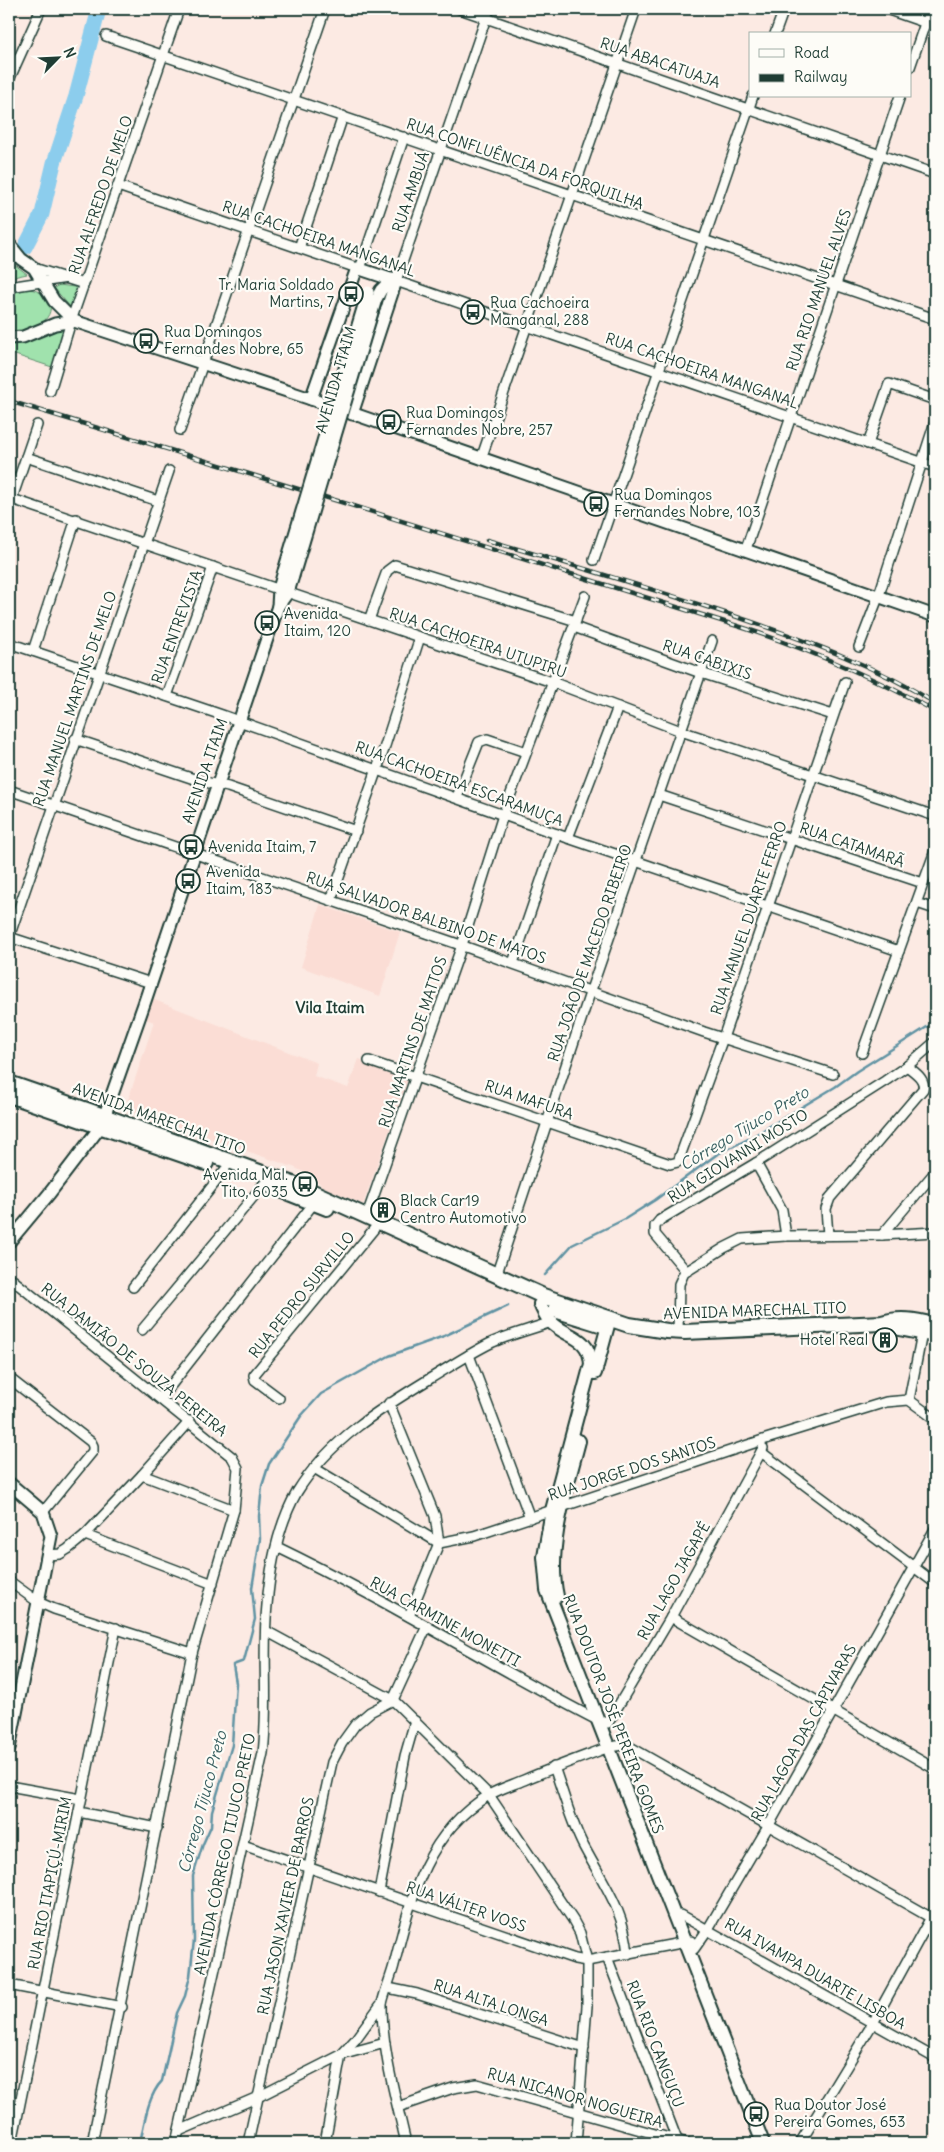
<svg xmlns="http://www.w3.org/2000/svg" width="944" height="2152" font-family="Delius,sans-serif">
	<style>
		.built { fill: #fbddd5 }
		.green { fill: #a0e2ad; stroke: #609070 }
		.lines { fill: none; stroke-linecap: round; stroke-linejoin: round }
		.stream { stroke: #6093a3; stroke-width: 2.5 }
		.river { stroke: #8ccded; stroke-width: 15 }
		.minor-casing { stroke: #1f3d34; stroke-width: 12 }
		.tertiary-casing { stroke: #1f3d34; stroke-width: 15 }
		.secondary-casing { stroke: #1f3d34; stroke-width: 16 }
		.primary-casing { stroke: #1f3d34; stroke-width: 18 }
		.minor { stroke: #fdfcf7; stroke-width: 9 }
		.tertiary { stroke: #fdfcf7; stroke-width: 11 }
		.secondary { stroke: #fdfcf7; stroke-width: 12 }
		.primary { stroke: #fdfcf7; stroke-width: 14 }
		.rail-casing { stroke: #1f3d34; stroke-width: 4.5 }
		.rail { stroke: #fdfcf7; stroke-width: 2.5; stroke-dasharray: 8; stroke-linecap: butt }
		.tertiary-bridge-casing { stroke: #1f3d34; stroke-width: 15; stroke-linecap: butt }
		.tertiary-bridge { stroke: #fdfcf7; stroke-width: 11 }
		.labels { text-anchor: middle; stroke-width: 4.5; stroke-linejoin: round; paint-order: stroke }
		.street-label { font-size: 15px; fill: #1f3d34; stroke: #fdfcf7 }
		.poi-label { font-size: 15px; fill: #1f3d34; stroke: #fdfcf7; text-anchor: start }
		.neighbourhood-label { font-size: 16px; font-weight: bold; fill: #1f3d34; stroke: #fdfcf7 }
		.water-label { font-size: 16px; font-style: italic; fill: #3a6162; stroke: #fdfcf7 }
	</style>
	<rect width="100%" height="100%" fill="#fceae3"/>
	<filter id="ink" filterUnits="userSpaceOnUse"><feTurbulence type="fractalNoise" baseFrequency=".02" numOctaves="2"/><feDisplacementMap in="SourceGraphic" scale="10" xChannelSelector="R" yChannelSelector="G"/><feConvolveMatrix kernelMatrix="1 2 1 2 8 2 1 2 1" color-interpolation-filters="sRGB"/></filter>
	<g filter="url(#ink)">
		<g class="built">
			<path d="M320 905 400 932 380 996 301 967Z"/>
			<path d="M152 999 317 1063 314 1076 348 1088 359 1059 409 1076 363 1204 323 1187 313 1176 293 1167 125 1109 154 1022 146 1019Z"/>
		</g>
		<g class="green">
			<path d="M10 261 27 274 9 278Z"/>
			<path d="M59 285 74 287 77 289 72 309 54 288Z"/>
			<path d="M27 289C43 289 59 305 45 320 38 328 19 333 9 333V294Z"/>
			<path d="M61 329 64 330 52 367 9 353V343Z"/>
		</g>
		<g class="lines">
			<g class="stream">
				<path d="M545 1275 572 1245 625 1219 655 1200 716 1155 750 1138 835 1087 857 1071 935 1022"/>
				<path d="M140 2143C144 2124 148 2095 162 2081L177 2013 185 1996 190 1976 194 1940 193 1876 203 1844 211 1826 212 1811 232 1745 236 1683 233 1665 244 1661 255 1619 252 1588 260 1539 259 1516 262 1486 269 1464 301 1416 321 1394 389 1356 444 1336 508 1306"/>
			</g>
			<path class="river" d="M25 247 42 214 54 163 76 96 99 9"/>
			<g class="minor-casing">
				<g id="minor">
					<path d="M460 9 935 174"/>
					<path d="M489 9 396 281 935 467"/>
					<path d="M886 9 935 26"/>
					<path d="M775 34 784 9"/>
					<path d="M106 36 935 319"/>
					<path d="M910 67 930 9"/>
					<path d="M9 80 41 9"/>
					<path d="M118 186 357 268"/>
					<path d="M299 248 343 116"/>
					<path d="M34 268 84 284"/>
					<path d="M360 269 404 137"/>
					<path d="M9 287 67 278"/>
					<path d="M50 391 72 318 179 9"/>
					<path d="M180 430 325 9"/>
					<path d="M868 444 889 384 935 400"/>
					<path d="M26 457 158 501"/>
					<path d="M481 459 636 9"/>
					<path d="M9 498 552 682 681 731 935 816"/>
					<path d="M9 507 37 425"/>
					<path d="M746 549 900 96"/>
					<path d="M594 560 753 96"/>
					<path d="M369 620 387 571 395 565 576 621"/>
					<path d="M574 627 701 673 833 715"/>
					<path d="M9 643 222 715 568 838 899 951"/>
					<path d="M859 647 879 595 935 422"/>
					<path d="M33 651 76 519"/>
					<path d="M167 696 213 567"/>
					<path d="M75 739 200 781 228 787 356 831"/>
					<path d="M9 790 452 942 704 1032 833 1074"/>
					<path d="M659 795 923 883"/>
					<path d="M457 797 479 742 487 739 526 752"/>
					<path d="M568 838 618 707"/>
					<path d="M331 900 383 752 420 637"/>
					<path d="M917 903 935 909"/>
					<path d="M9 937 169 471"/>
					<path d="M9 937 151 983"/>
					<path d="M513 963 557 834"/>
					<path d="M862 1053 935 851"/>
					<path d="M369 1061 670 1164 678 1162 723 1038 845 682"/>
					<path d="M756 1163 782 1210 786 1236"/>
					<path d="M367 1215 462 945 503 815 585 596"/>
					<path d="M828 1235 826 1209 830 1198 923 1089C926 1079 914 1072 907 1066"/>
					<path d="M882 1235 935 1172"/>
					<path d="M686 1271 655 1234V1226L660 1220 756 1163 885 1081 907 1066 935 1042"/>
					<path d="M496 1276 591 990 712 641"/>
					<path d="M9 1277 232 1457 238 1468 234 1510 192 1653 92 2143"/>
					<path d="M133 1287 225 1170"/>
					<path d="M142 1330 264 1184"/>
					<path d="M678 1332 679 1284 684 1273 724 1248 742 1239 786 1236 882 1235 935 1232"/>
					<path d="M469 1355 530 1518"/>
					<path d="M9 1378 91 1442 93 1446V1451L43 1512"/>
					<path d="M161 1398 314 1203"/>
					<path d="M279 1398 255 1380 254 1375 374 1229"/>
					<path d="M909 1400 923 1328"/>
					<path d="M389 1403 435 1516 439 1543"/>
					<path d="M763 1448 761 1452 935 1583"/>
					<path d="M314 1468 439 1543"/>
					<path d="M142 1475 234 1510"/>
					<path d="M85 1535 213 1584"/>
					<path d="M277 1547C387 1600 490 1665 599 1721L608 1723 671 1617 761 1452"/>
					<path d="M48 1555 60 1554 68 1549 85 1535 142 1475 190 1421"/>
					<path d="M9 1581 38 1602 54 1609 192 1653"/>
					<path d="M409 1616 439 1543 474 1536 766 1439 886 1402 909 1400 935 1419"/>
					<path d="M671 1617 935 1769"/>
					<path d="M266 1631 393 1700 489 1795 573 1920 580 1933 587 1961V2006L576 2143"/>
					<path d="M554 1767C563 1792 570 1819 582 1843 602 1882 624 1908 628 1954"/>
					<path d="M9 1786 81 1799"/>
					<path d="M79 1812 157 1828"/>
					<path d="M243 1845 575 1959 587 1961 691 1941"/>
					<path d="M379 1892 405 1756 415 1721"/>
					<path d="M681 1915 935 2058"/>
					<path d="M694 1949 708 1929 769 1825 935 1529"/>
					<path d="M607 1957 677 2140"/>
					<path d="M9 1985 122 2007"/>
					<path d="M388 1988 417 1994 584 2048"/>
					<path d="M398 2107 453 2088 477 2084 687 2143"/>
					<path d="M179 2131 258 2097 341 2055 385 2043"/>
					<path d="M12 2143 116 1628"/>
					<path d="M176 2143 263 1753C269 1703 262 1654 267 1605 270 1568 278 1525 297 1492 329 1440 380 1409 431 1378 451 1366 472 1352 493 1342 512 1334 532 1329 551 1322"/>
					<path d="M248 2143 332 1762 342 1743 355 1725 370 1712 393 1700 427 1626"/>
					<path d="M325 2143 341 2055 355 2040 382 2003"/>
					<path d="M406 2143C396 2099 382 2051 382 2005 382 1999 392 1974 394 1965 411 1898 425 1834 489 1795 499 1789 512 1785 524 1780 552 1768 580 1758 609 1747L624 1745 630 1747 935 1920"/>
					<path d="M800 2143 873 2023 935 1910"/>
				</g>
			</g>
			<g class="tertiary-casing">
				<g id="tertiary">
					<path d="M9 244 21 259 34 268 54 301 74 321 311 399 935 616"/>
					<path d="M376 299 381 290 392 279"/>
					<path d="M9 338 23 337 55 324 74 321"/>
					<path d="M311 399 357 268 396 281 352 414"/>
					<path d="M278 606 279 589 284 571"/>
					<path d="M9 1242 49 1194 101 1126 144 1004 278 606 288 592 293 576"/>
					<path d="M9 1483 43 1512 51 1536 9 1749"/>
				</g>
			</g>
			<g class="secondary-casing">
				<g id="secondary">
					<path d="M540 1304C543 1310 545 1316 550 1321 565 1338 589 1334 591 1364L552 1510 544 1557 547 1590 763 2143"/>
					<path d="M595 1373 610 1318"/>
					<path d="M557 1596C546 1548 567 1488 579 1441"/>
				</g>
			</g>
			<g class="primary-casing">
				<g id="primary">
					<path d="M9 1083 87 1110 304 1188 543 1296 629 1325 667 1331 685 1332 882 1323C900 1317 917 1321 935 1325"/>
					<path d="M9 1095 206 1163"/>
					<path d="M271 1186 327 1208"/>
					<path d="M555 1310 606 1326"/>
					<path d="M894 1327 935 1335"/>
				</g>
			</g>
			<use href="#minor" class="minor"/>
			<use href="#tertiary" class="tertiary"/>
			<use href="#secondary" class="secondary"/>
			<use href="#primary" class="primary"/>
			<g class="rail-casing">
				<g id="rail">
					<path d="M9 401 341 502 747 629C812 651 875 678 935 711"/>
					<path d="M487 540C576 566 664 592 752 622 815 644 878 667 935 703"/>
				</g>
			</g>
			<use href="#rail" class="rail"/>
			<g class="tertiary-bridge-casing">
				<g id="tertiary-bridge">
					<path d="M284 571 368 292"/>
					<path d="M293 576 376 299"/>
				</g>
			</g>
			<use href="#tertiary-bridge" class="tertiary-bridge"/>
		</g>
	</g>
	<defs>
		<g id="bus-ring" transform="scale(1.25)"><circle r="9.5" fill="#fdfcf7" stroke="#1f3d34" stroke-width="1.5"/><path d="M-5-6H5V4H4V6H2V4H-2V6H-4V4H-5ZM-3.5-4V0h7V-4ZM-3.5 1.2v1.5H-2V1.2ZM2 1.2v1.5H3.5V1.2Z" fill="#1f3d34"/></g>
		<g id="building-ring" transform="scale(1.25)"><circle r="9.5" fill="#fdfcf7" stroke="#1f3d34" stroke-width="1.5"/><path d="M-4-6H4V6H1V3H-1V6H-4ZM-2.5-4.3h1.7v1.8h-1.7ZM.8-4.3h1.7v1.8H.8ZM-2.5-1h1.7V.8h-1.7ZM.8-1h1.7V.8H.8Z" fill="#1f3d34"/></g>
	</defs>
	<g fill-rule="evenodd">
		<use href="#bus-ring" x="351" y="294"/>
		<use href="#bus-ring" x="473" y="312"/>
		<use href="#bus-ring" x="146" y="341"/>
		<use href="#bus-ring" x="389" y="422"/>
		<use href="#bus-ring" x="596" y="504"/>
		<use href="#bus-ring" x="267" y="623"/>
		<use href="#bus-ring" x="191" y="847"/>
		<use href="#bus-ring" x="188" y="881"/>
		<use href="#bus-ring" x="305" y="1184"/>
		<use href="#building-ring" x="383" y="1210"/>
		<use href="#building-ring" x="885" y="1340"/>
		<use href="#bus-ring" x="756" y="2114"/>
	</g>
	<g class="labels">
		<g class="street-label">
			<text transform="translate(660 63) rotate(19)" y="5">RUA ABACATUAJA</text>
			<text transform="translate(525 164) rotate(19)" y="5">RUA CONFLUÊNCIA DA FORQUILHA</text>
			<text transform="translate(411 192) rotate(-71)" y="5">RUA AMBUÁ</text>
			<text transform="translate(101 195) rotate(-71)" y="5">RUA ALFREDO DE MELO</text>
			<text transform="translate(319 239) rotate(19)" y="5">RUA CACHOEIRA MANGANAL</text>
			<text transform="translate(819 290) rotate(-71)" y="5">RUA RIO MANUEL ALVES</text>
			<text transform="translate(702 371) rotate(19)" y="5">RUA CACHOEIRA MANGANAL</text>
			<text transform="translate(336 380) rotate(-74)" y="5">AVENIDA ITAIM</text>
			<text transform="translate(177 627) rotate(-70)" y="5">RUA ENTREVISTA</text>
			<text transform="translate(478 643) rotate(19)" y="5">RUA CACHOEIRA UTUPIRU</text>
			<text transform="translate(707 660) rotate(19)" y="5">RUA CABIXIS</text>
			<text transform="translate(75 699) rotate(-71)" y="5">RUA MANUEL MARTINS DE MELO</text>
			<text transform="translate(205 771) rotate(-71)" y="5">AVENIDA ITAIM</text>
			<text transform="translate(459 784) rotate(20)" y="5">RUA CACHOEIRA ESCARAMUÇA</text>
			<text transform="translate(852 845) rotate(19)" y="5">RUA CATAMARÃ</text>
			<text transform="translate(426 918) rotate(19)" y="5">RUA SALVADOR BALBINO DE MATOS</text>
			<text transform="translate(749 918) rotate(-71)" y="5">RUA MANUEL DUARTE FERRO</text>
			<text transform="translate(590 953) rotate(-71)" y="5">RUA JOÃO DE MACEDO RIBEIRO</text>
			<text transform="translate(413 1042) rotate(-71)" y="5">RUA MARTINS DE MATTOS</text>
			<text transform="translate(529 1100) rotate(19)" y="5">RUA MAFURA</text>
			<text transform="translate(159 1119) rotate(20)" y="5">AVENIDA MARECHAL TITO</text>
			<text transform="translate(738 1156) rotate(-32)" y="5">RUA GIOVANNI MOSTO</text>
			<text transform="translate(302 1295) rotate(-51)" y="5">RUA PEDRO SURVILLO</text>
			<text transform="translate(755 1311) rotate(-2)" y="5">AVENIDA MARECHAL TITO</text>
			<text transform="translate(134 1360) rotate(39)" y="5">RUA DAMIÃO DE SOUZA PEREIRA</text>
			<text transform="translate(632 1469) rotate(-18)" y="5">RUA JORGE DOS SANTOS</text>
			<text transform="translate(674 1581) rotate(-61)" y="5">RUA LAGO JAGAPÉ</text>
			<text transform="translate(445 1622) rotate(29)" y="5">RUA CARMINE MONETTI</text>
			<text transform="translate(613 1714) rotate(69)" y="5">RUA DOUTOR JOSÉ PEREIRA GOMES</text>
			<text transform="translate(804 1733) rotate(-61)" y="5">RUA LAGOA DAS CAPIVARAS</text>
			<text transform="translate(225 1854) rotate(-78)" y="5">AVENIDA CÓRREGO TIJUCO PRETO</text>
			<text transform="translate(50 1883) rotate(-79)" y="5">RUA RIO ITAPIÇÚ-MIRIM</text>
			<text transform="translate(286 1906) rotate(-78)" y="5">RUA JASON XAVIER DE BARROS</text>
			<text transform="translate(466 1907) rotate(19)" y="5">RUA VÁLTER VOSS</text>
			<text transform="translate(815 1974) rotate(30)" y="5">RUA IVAMPA DUARTE LISBOA</text>
			<text transform="translate(491 2003) rotate(18)" y="5">RUA ALTA LONGA</text>
			<text transform="translate(655 2044) rotate(69)" y="5">RUA RIO CANGUÇU</text>
			<text transform="translate(575 2098) rotate(16)" y="5">RUA NICANOR NOGUEIRA</text>
		</g>
		<g class="poi-label">
			<text x="334" y="290" text-anchor="end">Tr. Maria Soldado<tspan x="334" dy="17">Martins, 7</tspan></text>
			<text x="490" y="308">Rua Cachoeira<tspan x="490" dy="17">Manganal, 288</tspan></text>
			<text x="164" y="337">Rua Domingos<tspan x="164" dy="17">Fernandes Nobre, 65</tspan></text>
			<text x="406" y="418">Rua Domingos<tspan x="406" dy="17">Fernandes Nobre, 257</tspan></text>
			<text x="614" y="500">Rua Domingos<tspan x="614" dy="17">Fernandes Nobre, 103</tspan></text>
			<text x="284" y="619">Avenida<tspan x="284" dy="17">Itaim, 120</tspan></text>
			<text x="208" y="852">Avenida Itaim, 7</text>
			<text x="206" y="877">Avenida<tspan x="206" dy="17">Itaim, 183</tspan></text>
			<text x="288" y="1180" text-anchor="end">Avenida Mal.<tspan x="288" dy="17">Tito, 6035</tspan></text>
			<text x="400" y="1206">Black Car19<tspan x="400" dy="17">Centro Automotivo</tspan></text>
			<text x="868" y="1345" text-anchor="end">Hotel Real</text>
			<text x="774" y="2110">Rua Doutor José<tspan x="774" dy="17">Pereira Gomes, 653</tspan></text>
		</g>
		<g class="neighbourhood-label">
			<text x="330" y="1013">Vila Itaim</text>
		</g>
		<g class="water-label">
			<text transform="translate(744 1128) rotate(-31)" y="6">Córrego Tijuco Preto</text>
			<text transform="translate(202 1802) rotate(-75)" y="6">Córrego Tijuco Preto</text>
		</g>
	</g>
	<rect width="944" height="2152" fill="none" stroke="#fdfcf7" stroke-width="30"/>
	<rect x="15" y="15" width="914" height="2122" fill="none" stroke="#1f3d34" stroke-width="2" filter="url(#ink)"/>
	<rect x="749" y="32" width="162" height="65" fill="#fdfcf7" stroke="#a4b0a9"/>
	<rect x="759" y="49" width="25" height="8" fill="#fdfcf7" stroke="#a4b0a9"/>
	<text x="794" y="58" font-size="15" fill="#1f3d34">Road</text>
	<rect x="759" y="74" width="25" height="8" fill="#1f3d34" stroke="#a4b0a9"/>
	<text x="794" y="82" font-size="15" fill="#1f3d34">Railway</text>
	<g transform="translate(58 58) rotate(66)" stroke="#fdfcf7" stroke-width="4" paint-order="stroke">
	<path d="M0-4L9 19L0 12L-9 19Z" fill="#1f3d34"/>
	<text y="-8" font-size="14" font-weight="bold" text-anchor="middle" fill="#1f3d34">N</text>
	</g>
</svg>
